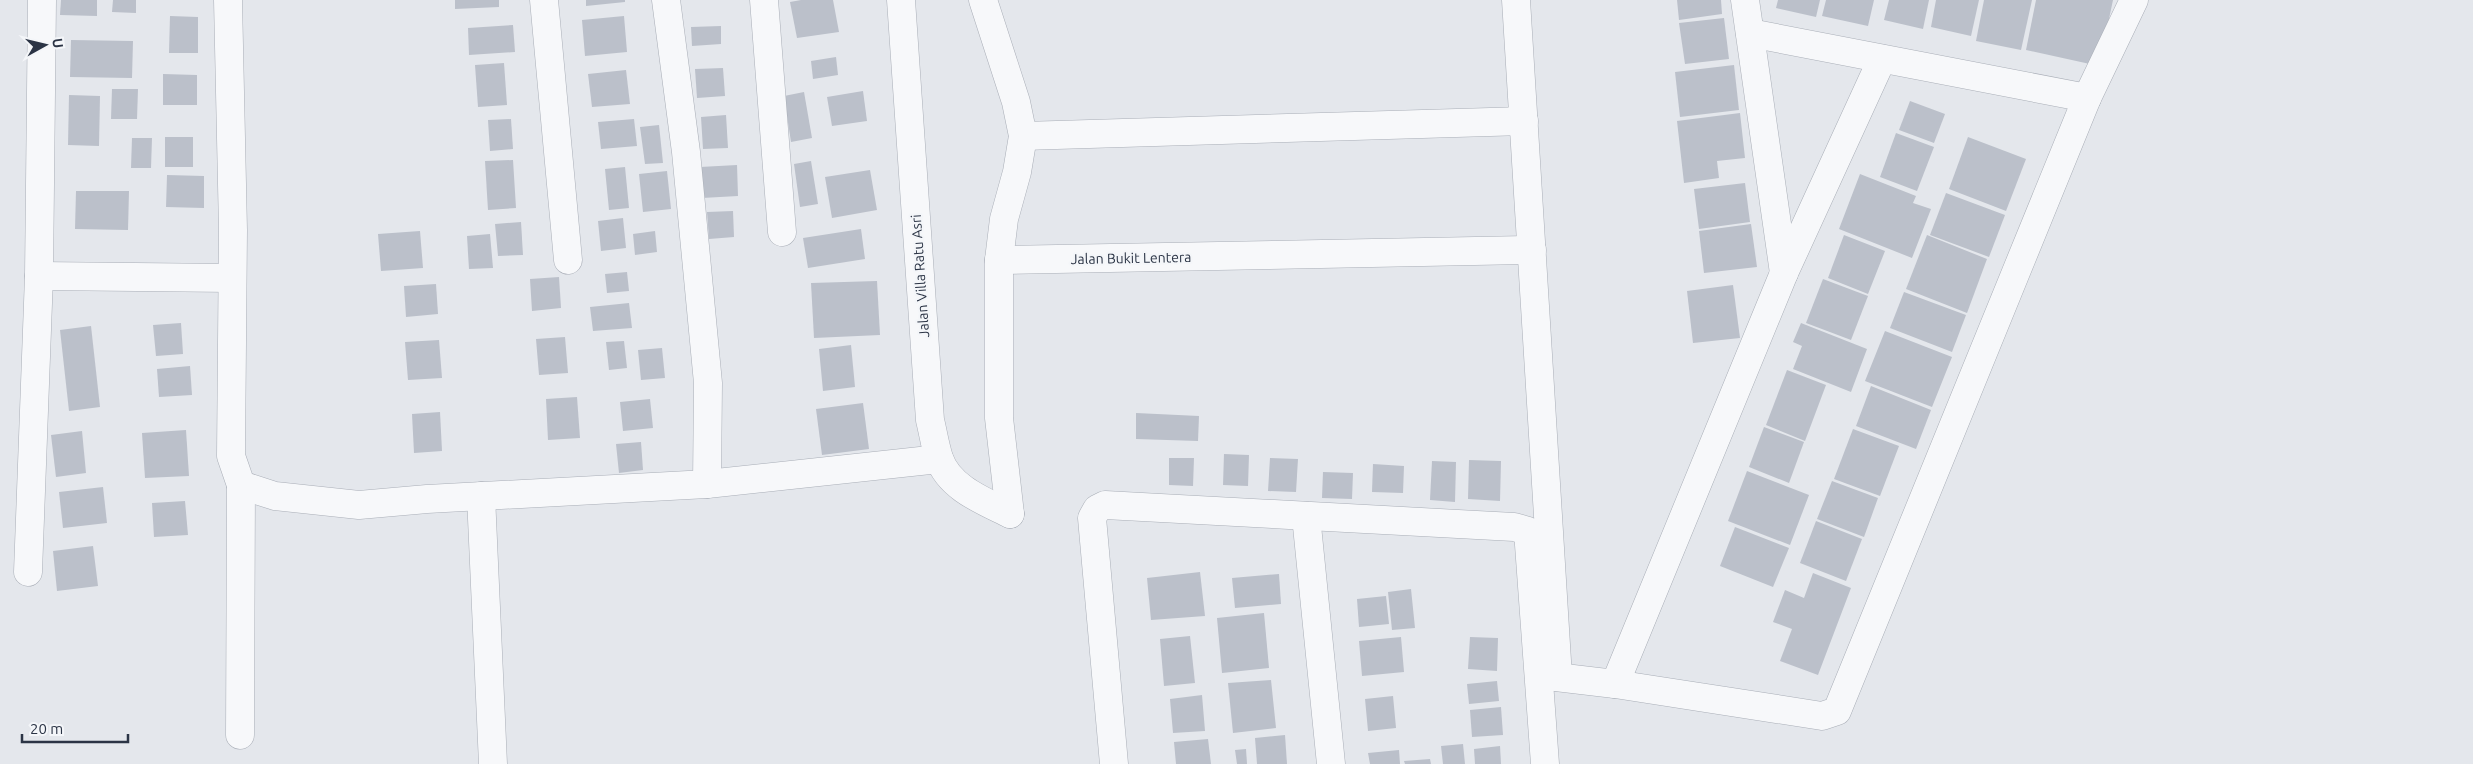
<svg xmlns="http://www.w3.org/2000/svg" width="2473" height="764" font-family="Ubuntu,sans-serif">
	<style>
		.building { fill: #bbc0ca }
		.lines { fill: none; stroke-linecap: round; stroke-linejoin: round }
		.street-casing { stroke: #a9aeb7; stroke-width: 29 }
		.street { stroke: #f7f8fa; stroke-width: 28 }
		.labels { text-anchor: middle; stroke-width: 4.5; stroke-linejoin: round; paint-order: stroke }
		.street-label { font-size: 14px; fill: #2b3445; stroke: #f4f6f9 }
	</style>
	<rect width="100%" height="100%" fill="#e4e7ec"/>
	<g class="building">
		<path d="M61 0H97V16L60 15Z"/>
		<path d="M113 0H136V13L112 12Z"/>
		<path d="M455 0H499V7L455 9Z"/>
		<path d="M586 0H625V2L586 6Z"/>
		<path d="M801 0H833L839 32 797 38 790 2Z"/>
		<path d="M1677 0H1721L1722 14 1679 20Z"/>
		<path d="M1778 0H1820L1816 17 1776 8Z"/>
		<path d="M1826 0H1874L1868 26 1822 16Z"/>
		<path d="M1889 0H1929L1923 29 1884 20Z"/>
		<path d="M1936 0H1979L1971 36 1931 27Z"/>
		<path d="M1984 0H2032L2021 50 1976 41Z"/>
		<path d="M2036 0H2113L2099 66 2026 50Z"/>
		<path d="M170 16 198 17V53H169Z"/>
		<path d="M624 16 627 52 585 56 582 20Z"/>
		<path d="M1724 18 1729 59 1685 64 1679 23Z"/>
		<path d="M513 25 515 52 469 55 468 28Z"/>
		<path d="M721 26V44L692 46 691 27Z"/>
		<path d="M71 40 133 41 132 78 70 77Z"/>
		<path d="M836 57 838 75 813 79 811 61Z"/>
		<path d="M504 63 507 105 478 107 475 65Z"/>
		<path d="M1734 65 1739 110 1680 117 1675 72Z"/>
		<path d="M723 68 725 96 697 98 695 69Z"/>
		<path d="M626 70 630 104 592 107 588 74Z"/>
		<path d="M163 74 197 75V105H163Z"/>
		<path d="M112 89H138L137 119H111Z"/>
		<path d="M863 91 867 121 832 126 827 97Z"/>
		<path d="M804 92 812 138 791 142 784 96Z"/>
		<path d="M69 95 100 96 99 146 68 145Z"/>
		<path d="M1910 101 1945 114 1934 143 1899 130Z"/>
		<path d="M1740 113 1745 158 1717 161 1719 178 1684 183 1677 121Z"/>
		<path d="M726 115 728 148 703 149 701 117Z"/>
		<path d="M511 119 513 149 490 151 488 120Z"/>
		<path d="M634 119 637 146 601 149 598 122Z"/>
		<path d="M659 125 663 163 645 164 640 127Z"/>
		<path d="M1896 133 1934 147 1917 191 1880 177Z"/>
		<rect x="165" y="137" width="28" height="30"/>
		<path d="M1968 137 2026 159 2006 211 1949 189Z"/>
		<path d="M132 138H152L151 168H131Z"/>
		<path d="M513 160 516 208 488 210 485 161Z"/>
		<path d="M811 161 818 204 800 207 794 164Z"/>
		<path d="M737 165 738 196 702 198 700 167Z"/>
		<path d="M625 167 629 208 609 210 605 169Z"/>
		<path d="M870 170 877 210 832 218 825 177Z"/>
		<path d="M667 171 671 209 643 212 639 174Z"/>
		<path d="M1860 174 1916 196 1913 203 1931 209 1912 258 1839 229Z"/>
		<path d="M167 175 204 176V208L166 207Z"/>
		<path d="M1745 183 1750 222 1699 229 1694 189Z"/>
		<path d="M76 191H129L128 230 75 229Z"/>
		<path d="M1946 193 2005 215 1989 257 1930 235Z"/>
		<path d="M733 211 734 237 709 239 707 212Z"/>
		<path d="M623 218 626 248 601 251 598 221Z"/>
		<path d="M521 222 523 255 498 256 495 224Z"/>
		<path d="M1751 224 1757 267 1704 273 1699 231Z"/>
		<path d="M861 229 865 259 808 268 803 238Z"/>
		<path d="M420 231 423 268 381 271 378 234Z"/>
		<path d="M655 231 657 252 635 255 633 234Z"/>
		<path d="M490 234 493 268 469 269 467 236Z"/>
		<path d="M1844 235 1885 251 1868 294 1828 278Z"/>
		<path d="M1927 235 1987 259 1967 313 1906 289Z"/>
		<path d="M627 272 629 291 607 293 605 274Z"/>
		<path d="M559 277 561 308 532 311 530 279Z"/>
		<path d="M1823 279 1868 296 1851 340 1806 323Z"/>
		<path d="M877 281 880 335 814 338 811 283Z"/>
		<path d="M436 284 438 314 406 317 404 286Z"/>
		<path d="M1733 285 1740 338 1693 343 1687 291Z"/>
		<path d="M1904 292 1966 315 1952 352 1890 328Z"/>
		<path d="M629 303 632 328 593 331 590 307Z"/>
		<path d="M181 323 183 354 156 356 153 325Z"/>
		<path d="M1801 323 1867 349 1851 392 1793 369 1802 346 1793 342Z"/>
		<path d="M91 326 100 407 69 411 60 330Z"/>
		<path d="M1885 331 1952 357 1932 407 1865 381Z"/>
		<path d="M565 337 568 373 539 375 536 339Z"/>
		<path d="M439 340 442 378 408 380 405 342Z"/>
		<path d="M624 341 627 368 609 370 606 342Z"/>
		<path d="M851 345 855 387 823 391 819 349Z"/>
		<path d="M662 348 665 378 641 380 638 350Z"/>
		<path d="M190 366 192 395 159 397 157 369Z"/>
		<path d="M1787 370 1826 385 1805 441 1766 425Z"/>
		<path d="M1871 386 1931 410 1916 449 1856 426Z"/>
		<path d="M577 397 580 438 548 440 546 399Z"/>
		<path d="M650 399 653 428 623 431 620 402Z"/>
		<path d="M863 403 869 449 822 455 816 409Z"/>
		<path d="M440 412 442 451 414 453 412 414Z"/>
		<path d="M1136 413 1199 416 1198 441 1136 439Z"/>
		<path d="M1764 427 1804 442 1789 483 1749 467Z"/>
		<path d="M1853 429 1899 446 1880 496 1834 479Z"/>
		<path d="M186 430 189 476 145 478 142 433Z"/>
		<path d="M82 431 86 473 56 477 51 435Z"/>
		<path d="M641 442 643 470 619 473 616 444Z"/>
		<path d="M1224 454 1249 455 1248 486 1223 485Z"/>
		<path d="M1169 458H1194L1193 486 1169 485Z"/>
		<path d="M1270 458 1298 459 1296 492 1268 491Z"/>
		<path d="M1469 460 1501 461 1500 501 1468 499Z"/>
		<path d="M1432 461 1456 462 1455 502 1430 500Z"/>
		<path d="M1373 464 1404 466 1403 493 1372 492Z"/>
		<path d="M1747 471 1809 495 1790 545 1728 521Z"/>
		<path d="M1323 472 1353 473 1352 499 1322 498Z"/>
		<path d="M1832 481 1878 498 1864 537 1817 519Z"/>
		<path d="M103 487 107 523 63 528 59 492Z"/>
		<path d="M185 501 188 535 154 537 152 503Z"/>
		<path d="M1816 521 1862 539 1846 581 1800 563Z"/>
		<path d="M1735 527 1789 548 1773 587 1720 566Z"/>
		<path d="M93 546 98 586 57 591 53 551Z"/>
		<path d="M1200 572 1205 616 1151 620 1147 578Z"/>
		<path d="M1813 573 1851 588 1818 675 1780 661 1792 629 1773 622 1785 590 1804 598Z"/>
		<path d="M1279 574 1281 604 1235 608 1232 578Z"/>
		<path d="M1411 589 1415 628 1392 630 1388 592Z"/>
		<path d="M1386 596 1389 624 1359 627 1357 599Z"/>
		<path d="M1264 613 1269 668 1222 673 1217 618Z"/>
		<path d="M1190 636 1195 683 1164 686 1160 639Z"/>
		<path d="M1401 637 1404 672 1362 676 1359 641Z"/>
		<path d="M1470 637 1498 638 1497 671 1468 669Z"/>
		<path d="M1271 680 1276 728 1233 733 1228 683Z"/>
		<path d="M1497 681 1499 701 1469 704 1467 684Z"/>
		<path d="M1202 695 1205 731 1173 733 1170 699Z"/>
		<path d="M1393 696 1396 728 1368 731 1365 699Z"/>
		<path d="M1501 707 1503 735 1472 737 1470 710Z"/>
		<path d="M1285 735 1287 764H1257L1255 738Z"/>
		<path d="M1208 739 1211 764H1176L1174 742Z"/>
		<path d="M1463 744 1465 764H1443L1441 746Z"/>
		<path d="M1500 746 1501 764H1475L1474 749Z"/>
		<path d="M1246 749 1247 764H1237L1235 750Z"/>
		<path d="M1399 750 1400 764H1370L1368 753Z"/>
		<path d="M1430 759 1431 764H1405L1404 761Z"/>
	</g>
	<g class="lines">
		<g class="street-casing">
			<g id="street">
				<path d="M228 0 233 230 231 456 241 485 275 496 359 505 427 499 707 484 708 383 686 152 666 0"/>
				<path d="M544 0 568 260"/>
				<path d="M764 0 782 232"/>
				<path d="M901 0 930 420C933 432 935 446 939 458 949 488 984 501 1010 514"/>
				<path d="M983 0 1016 102 1023 136 1017 172 1004 219 999 260V418L1010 514"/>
				<path d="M1516 0 1558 677"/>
				<path d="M1745 0 1784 273"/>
				<path d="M1750 33 2087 98"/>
				<path d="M1023 136 1524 121"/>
				<path d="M999 260 1532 250"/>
				<path d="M39 276 232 278"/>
				<path d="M707 484 939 459"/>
				<path d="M481 496 493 764"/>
				<path d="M1306 516 1331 764"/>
				<path d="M28 572 39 276 42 0"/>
				<path d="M1539 675 1615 684 1822 716 1837 711 2087 98 2134 0"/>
				<path d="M1615 684 1784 273 1882 59"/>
				<path d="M240 735 241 485"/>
				<path d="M1114 764 1092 518 1097 509 1105 505 1514 527 1528 531 1545 764"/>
			</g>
		</g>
		<use href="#street" class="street"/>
	</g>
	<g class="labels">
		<g class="street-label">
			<text transform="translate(1131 258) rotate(-1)" y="5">Jalan Bukit Lentera</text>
			<text transform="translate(920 276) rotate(-94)" y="5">Jalan Villa Ratu Asri</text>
		</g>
	</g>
	<g transform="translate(45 45) rotate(82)" stroke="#f4f6f9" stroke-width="4" paint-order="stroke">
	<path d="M0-4L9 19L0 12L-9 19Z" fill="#2b3445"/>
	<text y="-8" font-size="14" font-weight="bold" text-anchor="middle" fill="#2b3445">U</text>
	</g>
	<path d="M22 734v8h106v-8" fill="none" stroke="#2b3445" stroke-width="2.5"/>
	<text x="30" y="734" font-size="15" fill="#2b3445" stroke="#f4f6f9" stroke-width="4" paint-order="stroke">20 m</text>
</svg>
